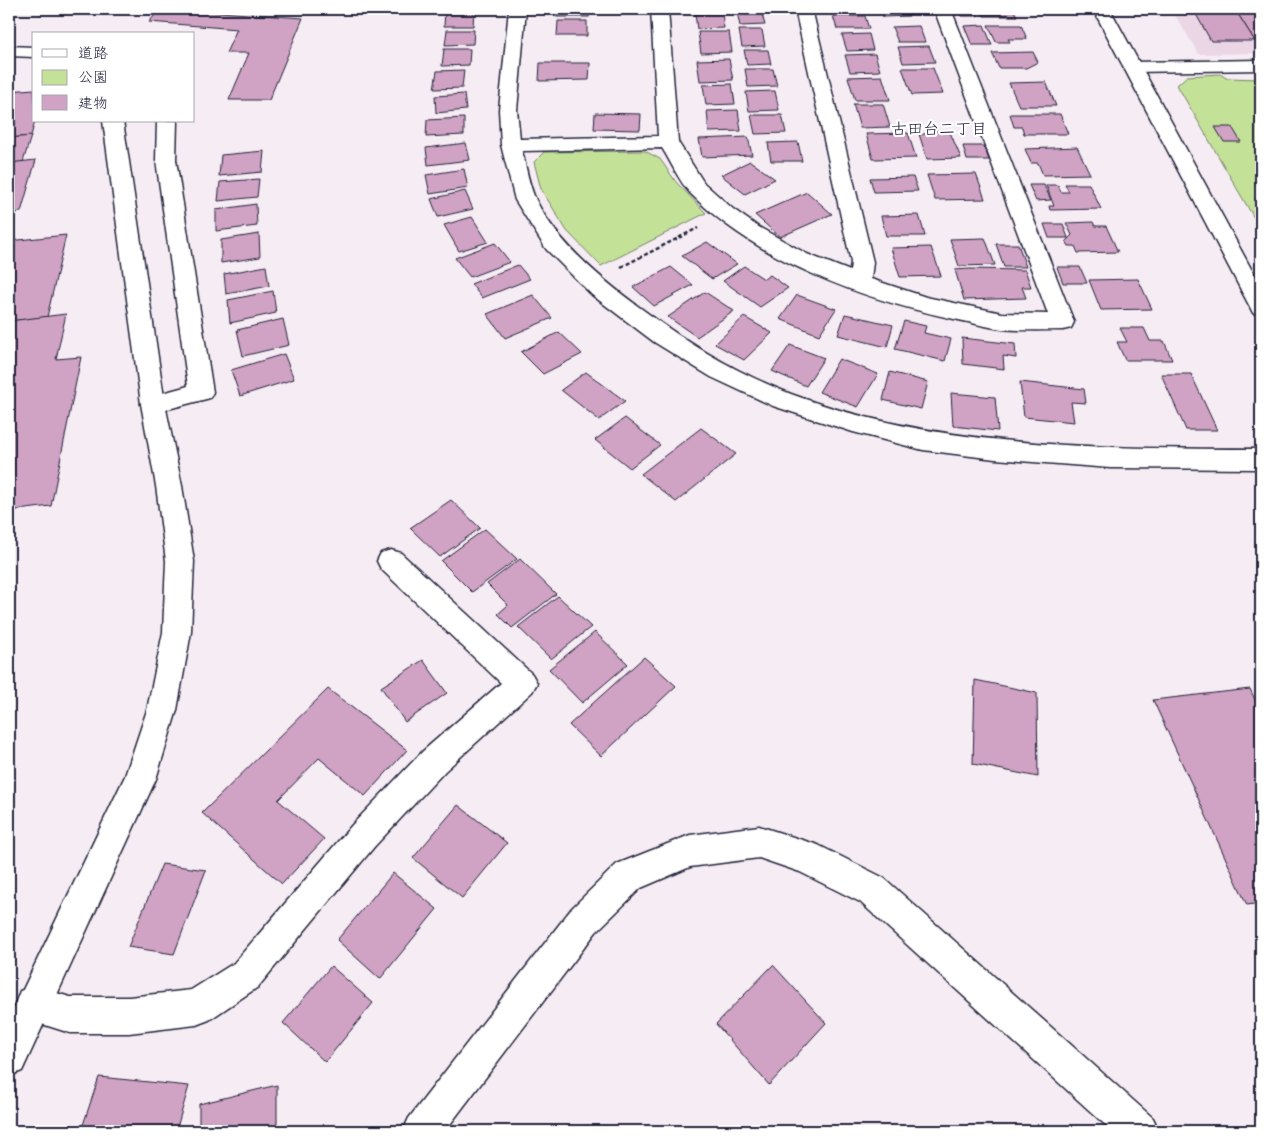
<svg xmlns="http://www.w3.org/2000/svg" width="1270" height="1140" font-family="'Patrick Hand','Klee One',sans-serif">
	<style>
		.built { fill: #ebd6e5 }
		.green { fill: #c4e198; stroke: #73826a }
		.building { fill: #d0a2c3; stroke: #22223b }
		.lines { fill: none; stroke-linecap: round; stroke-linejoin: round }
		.street-casing { stroke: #22223b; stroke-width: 3 }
		.secondary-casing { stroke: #22223b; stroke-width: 3 }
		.path { stroke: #22223b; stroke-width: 2.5; stroke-dasharray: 4 2.5; stroke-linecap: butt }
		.street { fill: #fff; fill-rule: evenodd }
		.secondary { fill: #fff; fill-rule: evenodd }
		.labels { text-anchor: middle; stroke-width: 4.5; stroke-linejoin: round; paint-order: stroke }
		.far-neighbourhood-label { font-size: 16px; fill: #22223b; stroke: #fff }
	</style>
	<rect width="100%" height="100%" fill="#f6ecf3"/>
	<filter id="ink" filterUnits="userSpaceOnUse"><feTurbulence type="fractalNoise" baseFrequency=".02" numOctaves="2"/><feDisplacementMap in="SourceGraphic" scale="10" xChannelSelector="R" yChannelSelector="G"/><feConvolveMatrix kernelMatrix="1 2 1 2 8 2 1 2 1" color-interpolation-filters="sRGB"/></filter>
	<g filter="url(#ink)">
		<path class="built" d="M1171 9H1261V53L1199 54Z"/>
		<g class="green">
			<path d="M1220 74 1226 78 1261 79V230L1177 85 1187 76Z"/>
			<path d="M645 151 660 159 676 182 706 213 601 266 567 231 541 189 534 162 544 152Z"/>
		</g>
		<g class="building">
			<path d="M160 9H178L303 18 269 100H229L249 53H226L237 29 149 22Z"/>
			<path d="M474 9 473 26H444L445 10Z"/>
			<rect x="557" y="9" width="32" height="8"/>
			<path d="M881 9H912L914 13H907L909 16 883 17Z"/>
			<path d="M957 9H974L978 16H961Z"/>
			<path d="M980 9H1013L1017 16H984Z"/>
			<path d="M1193 9H1235L1255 41H1211Z"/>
			<path d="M1235 9H1261V41H1255Z"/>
			<path d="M761 11 765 25 740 26 737 12Z"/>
			<path d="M722 13 724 28 697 29 695 14Z"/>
			<path d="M833 16H865L869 29H837Z"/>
			<path d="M558 21H587V36H557Z"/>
			<path d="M984 25 992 45H972L964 26Z"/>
			<path d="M988 25H1021L1027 39H1008L1010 42H996Z"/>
			<path d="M919 26 925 42H898L892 27Z"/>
			<path d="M447 30H474L473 44 445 45Z"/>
			<path d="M739 30H762L765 46 742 47Z"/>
			<path d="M698 32H729L732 52 701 53Z"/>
			<path d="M869 34 873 50 847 51 842 35Z"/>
			<path d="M929 46 935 62 903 63 898 47Z"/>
			<path d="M444 49H470L469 65 442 66Z"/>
			<path d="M744 50H768L771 64 747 65Z"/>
			<path d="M1033 52 1038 62 1026 68H999L992 53Z"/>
			<path d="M875 54 880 71 850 72 845 55Z"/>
			<path d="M729 59 733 80 700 81 697 60Z"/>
			<path d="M540 63H590L589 80 539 81Z"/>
			<path d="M902 68H933L943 94 912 95Z"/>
			<path d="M745 69H773L777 86 748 87Z"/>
			<path d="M464 70 462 88 434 89 437 71Z"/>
			<path d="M882 76 890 100H855L848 77Z"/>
			<path d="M1046 82 1056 106H1019L1009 83Z"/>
			<path d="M732 84 735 104 706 105 703 85Z"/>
			<path d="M34 89 35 121 31 136 9 138V91Z"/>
			<path d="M775 91 779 110 749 111 746 92Z"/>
			<path d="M464 94 466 110 436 113 435 96Z"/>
			<path d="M853 104H883L890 127 860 128Z"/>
			<path d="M738 110 741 131 709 132 707 111Z"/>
			<path d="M595 113 641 114 640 130 594 129Z"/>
			<path d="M1010 114H1060L1068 134H1024L1022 127H1014Z"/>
			<path d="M751 115H782L786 133 755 134Z"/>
			<path d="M464 118V135L426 137 427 120Z"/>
			<path d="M1215 127H1232L1241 142H1224Z"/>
			<path d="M949 130 961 158 927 159 919 134H930L929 131Z"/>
			<path d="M908 133 916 158 873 159 866 134Z"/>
			<path d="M31 136 23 162 9 163V138Z"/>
			<path d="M748 137 752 155 702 157 699 139Z"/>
			<path d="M798 142 802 161H771L768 143Z"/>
			<path d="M466 143 470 160 428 165 426 148Z"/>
			<path d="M963 146H984L989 160H967Z"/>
			<path d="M1077 147 1090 174 1043 175 1038 163H1031L1025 149Z"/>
			<path d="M264 151 262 172 219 176 221 155Z"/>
			<path d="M36 160 21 212 9 214V163Z"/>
			<path d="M750 161 775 179 745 194 721 175Z"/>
			<path d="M464 169 468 188 430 194 426 175Z"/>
			<path d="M976 174 985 199 935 200 927 175Z"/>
			<path d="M913 177 918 191 874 192 870 178Z"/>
			<path d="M259 179 257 197 218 201 220 182Z"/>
			<path d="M1065 184H1089L1101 209 1050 210 1049 206H1054L1046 185H1058L1061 192H1069Z"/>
			<path d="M1029 185H1044L1051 200 1036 201Z"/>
			<path d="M465 191 473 209 438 217 431 199Z"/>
			<path d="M807 192 832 214 780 237 755 215Z"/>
			<path d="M256 204 257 226 216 231V210Z"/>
			<path d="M919 215 925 236H886L881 216Z"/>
			<path d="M472 217 488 242 459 251 444 225Z"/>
			<path d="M1093 222 1095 226H1106L1118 252 1078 253 1075 246H1069L1066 241 1072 235 1066 223Z"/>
			<path d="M1044 224H1063L1068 238H1049Z"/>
			<path d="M259 234 260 257 221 263V240Z"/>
			<path d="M66 235 47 317 9 321V241Z"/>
			<path d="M985 238 995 265 959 266 950 239Z"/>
			<path d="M707 242 737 264 712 279 682 256Z"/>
			<path d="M495 243 510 262 470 277 455 258Z"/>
			<path d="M996 244H1018L1026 267H1004Z"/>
			<path d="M931 247 941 276 900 277 891 248Z"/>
			<path d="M518 265 530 279 482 298 471 284Z"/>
			<path d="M266 266 269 286 226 294 224 274Z"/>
			<path d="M744 266 764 279 770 275 788 288 760 307 723 281Z"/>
			<path d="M671 267 693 285 654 306 633 287Z"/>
			<path d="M1057 267H1080L1087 283H1063Z"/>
			<path d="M969 269 1025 270 1031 287H1022L1026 298 964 300 955 270Z"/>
			<path d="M1138 279 1152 309 1101 310 1089 280Z"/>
			<path d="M273 291 276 313 230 323 228 300Z"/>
			<path d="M705 292 734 311 697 337 668 317Z"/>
			<path d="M533 295 552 318 505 338 487 314Z"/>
			<path d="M797 295 836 309 819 335 780 319Z"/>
			<path d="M66 314 56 359 81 357 51 506 9 511V321Z"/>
			<path d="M845 314 893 325 887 347 838 335Z"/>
			<path d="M744 317 772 333 744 360 715 344Z"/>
			<path d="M283 319 289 345 243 356 237 330Z"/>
			<path d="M904 321 926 326 924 333 951 339 945 361 895 349Z"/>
			<path d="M1120 328H1144L1150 341H1164L1172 360H1125L1117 342H1127Z"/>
			<path d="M559 332 582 354 543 374 521 352Z"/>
			<path d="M962 338 1015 344 1016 358 1003 356 1004 369 963 364Z"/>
			<path d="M790 345 824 358 806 386 772 371Z"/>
			<path d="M284 354 294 379 240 396 231 370Z"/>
			<path d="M839 359 878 374 858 407 819 392Z"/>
			<path d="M586 372 625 401 599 420 561 390Z"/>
			<path d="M890 372 928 382 921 409 883 400Z"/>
			<path d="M1161 374H1191L1217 430H1186Z"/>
			<path d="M1020 382 1084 389 1086 403 1071 402 1074 422 1024 417Z"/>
			<path d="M951 393 995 397 998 431 953 426Z"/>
			<path d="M625 418 660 445 630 468 595 440Z"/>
			<path d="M701 428 736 454 676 502 641 474Z"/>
			<path d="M451 500 480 528 440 557 410 528Z"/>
			<path d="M485 529 517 559 472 592 441 561Z"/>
			<path d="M520 559 556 594 512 628 498 614 508 605 487 584Z"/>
			<path d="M558 596 591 627 551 659 518 627Z"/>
			<path d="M595 632 628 664 582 703 549 669Z"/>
			<path d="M644 657 676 686 601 756 569 725Z"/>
			<path d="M423 660 447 693 405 722 381 687Z"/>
			<path d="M975 680 1037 693 1038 777 973 764Z"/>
			<path d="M328 689 407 750 365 796 319 758 278 800 324 839 282 884 202 813Z"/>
			<path d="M1250 689 1261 712V903L1247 905 1153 700Z"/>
			<path d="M458 805 507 843 462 898 413 858Z"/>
			<path d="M162 864 206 870 174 954 128 947Z"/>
			<path d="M393 873 437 909 380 979 337 940Z"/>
			<path d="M773 965 826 1023 769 1085 716 1024Z"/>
			<path d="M331 966 373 1003 325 1062 283 1023Z"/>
			<path d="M99 1077 189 1086 176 1131H81Z"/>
			<path d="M277 1085V1131H199V1104Z"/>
		</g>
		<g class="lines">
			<g class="street-casing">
				<g id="street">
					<path d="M509 9H526L517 110 520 139 658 136 651 9H668L678 142 704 183 733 209 757 226 807 254 850 271 851 262 795 9H812L873 262 871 279 926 297 1002 313 1048 314 934 9H951L1074 322 1071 328 1063 330C1043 330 1022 331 1002 329 986 327 970 322 954 319 862 299 757 261 690 193 679 181 671 162 662 148L522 151C526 166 529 186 536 200 557 244 607 284 646 312 690 345 739 374 791 394 941 450 1104 448 1261 449V469L1110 468 995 459 923 450 853 432 773 406 711 377 654 342 592 295 546 249 515 200 501 145 499 110Z"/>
					<path d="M1261 60V70L1132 72 1126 71 1123 67 1126 63 1132 62Z"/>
					<path d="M157 121H177L176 160 213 392 210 398 153 413 144 410 141 404 144 398 188 386 156 160Z"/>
					<path d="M391 550 401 553 532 674 537 683 532 692 445 771 374 847 258 987 209 1020 196 1025 129 1033H70L20 1017 15 1004 20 991 33 986 70 997H129L191 990 234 963 352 825 423 751 501 683 381 569 377 561 381 553Z"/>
				</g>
			</g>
			<g class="secondary-casing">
				<g id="secondary">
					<path d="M1093 9H1110L1261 287V315L1253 313 1250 307Z"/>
					<path d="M9 46 34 47V57L9 56Z"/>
					<path d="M103 121H123L165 404 182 486 194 561 191 632 177 710 156 779 22 1071 9 1076V1019L125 776 147 710 163 632 166 561 156 486 141 404Z"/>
					<path d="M759 826 818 845 884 878 1153 1118 1159 1131H1112L860 902 800 872 759 858 690 867 641 888 596 932 445 1131H403L409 1118 572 908 617 864 690 835Z"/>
				</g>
			</g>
			<path class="path" d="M621 267 698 228"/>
			<use href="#street" class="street"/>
			<use href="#secondary" class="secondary"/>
		</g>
	</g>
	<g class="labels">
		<g class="far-neighbourhood-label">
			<text x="939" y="134">古田台二丁目</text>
		</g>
	</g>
	<rect width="1270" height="1140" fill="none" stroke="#fff" stroke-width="30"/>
	<rect x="15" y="15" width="1240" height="1110" fill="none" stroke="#22223b" stroke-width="2" filter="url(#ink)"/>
	<rect x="32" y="32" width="162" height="90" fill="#ffffff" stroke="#a7a7b1"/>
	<rect x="42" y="49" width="25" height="8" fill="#ffffff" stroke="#a7a7b1"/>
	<text x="78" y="58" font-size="15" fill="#22223b">道路</text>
	<rect x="42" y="70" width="25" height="15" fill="#c4e198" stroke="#a7a7b1"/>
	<text x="78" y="82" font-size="15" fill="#22223b">公園</text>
	<rect x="42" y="95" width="25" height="15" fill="#d0a2c3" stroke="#a7a7b1"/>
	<text x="78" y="108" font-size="15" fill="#22223b">建物</text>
</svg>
